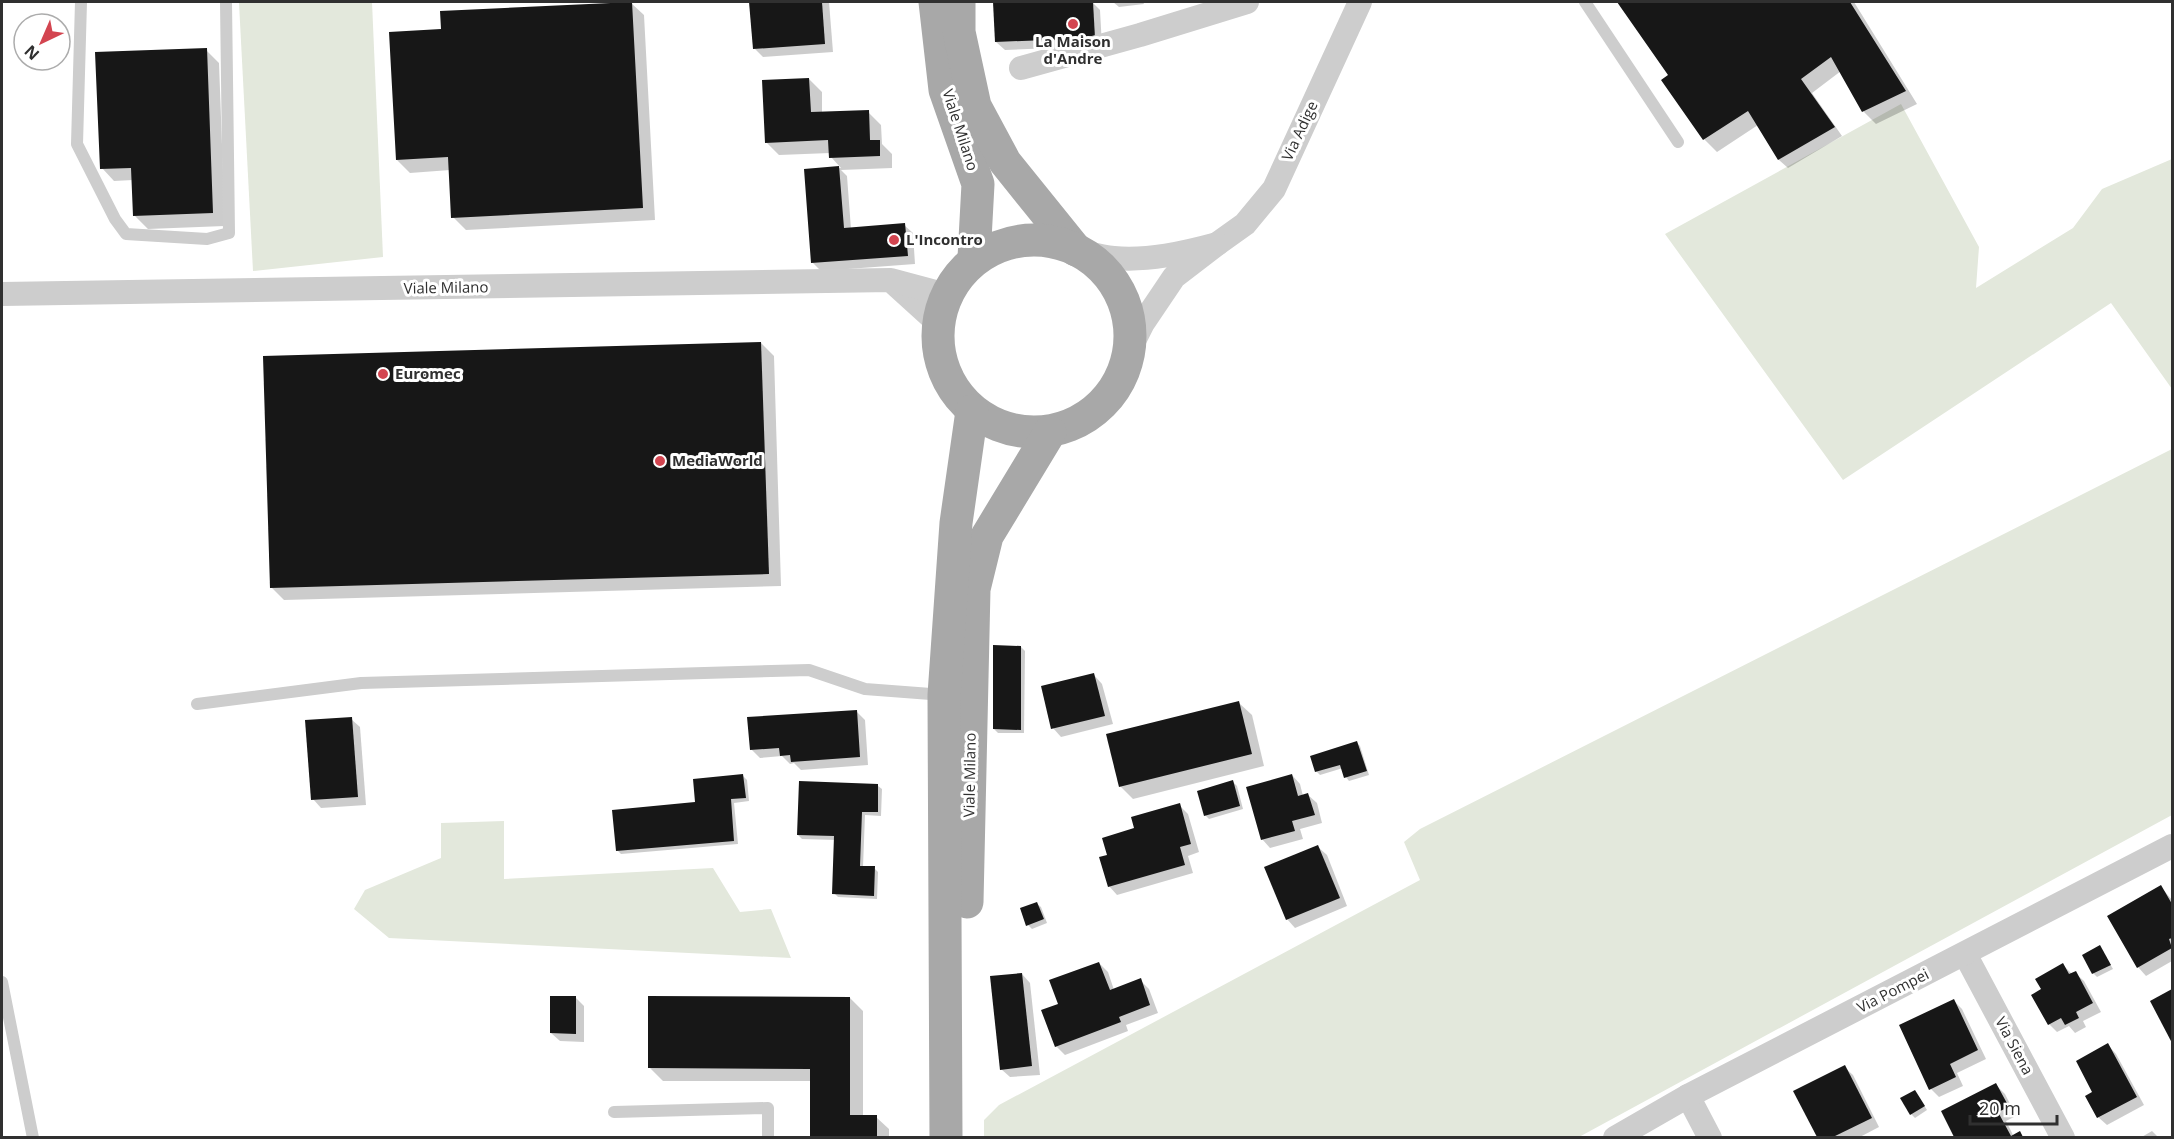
<svg xmlns="http://www.w3.org/2000/svg" width="2174" height="1139" font-family="'Open Sans',sans-serif">
	<style>
		.green { fill: #e3e8dc }
		.shadow { fill: #0003 }
		.building { fill: #171717 }
		.lines { fill: none; stroke-linecap: round; stroke-linejoin: round }
		.service { stroke: #cdcdcd; stroke-width: 12 }
		.minor { stroke: #cdcdcd; stroke-width: 24 }
		.primary { stroke: #a8a8a8; stroke-width: 33 }
		.poi-dot { fill: #d34550; stroke: #fff; stroke-width: 2 }
		.labels { text-anchor: middle; stroke-width: 6; stroke-linejoin: round; paint-order: stroke }
		.poi-label { font-size: 15px; font-weight: bold; fill: #303030; stroke: #fff; text-anchor: start }
		.street-label { font-size: 15px; fill: #303030; stroke: #fff }
	</style>
	<rect width="100%" height="100%" fill="#fff"/>
	<g class="green">
		<path d="M253 2H372L383 257 253 271 239 3Z"/>
		<path d="M1901 104 1979 247 1976 288 2073 228 2102 189 2172 159V389L2111 303 1843 480 1665 234Z"/>
		<path d="M2172 449V815L1579 1137H984V1120L999 1105 1420 880 1404 842 1420 829Z"/>
		<path d="M504 821V879L713 868 740 912 771 909 791 958 389 938 354 909 365 890 441 858V823Z"/>
	</g>
	<g class="shadow">
		<path d="M751 2H829L833 52 763 57 754 48Z"/>
		<path d="M995 2H1040V4L1092 2 1100 10 1102 46 1005 50 996 42Z"/>
		<path d="M1113 2H1143L1144 4 1119 7Z"/>
		<path d="M1619 2H1854L1917 104 1876 124 1864 112 1841 71 1812 93 1842 136 1788 168 1779 160 1758 125 1717 152 1704 139 1663 80 1670 75Z"/>
		<path d="M631 3 644 15 655 220 466 230 453 217 450 170 410 173 397 160 442 31Z"/>
		<path d="M206 50 219 63 225 226 148 229 135 216 133 180 114 181 102 168Z"/>
		<path d="M809 79 822 92V113L868 112 881 125 882 144 892 154V168L841 170 847 176 851 229 904 225 913 233 915 264 821 271 812 262 806 170 841 168 831 157 830 153 779 155 766 142Z"/>
		<path d="M761 343 774 356 781 586 284 600 271 587Z"/>
		<path d="M1021 647 1025 651 1024 733H998L994 729Z"/>
		<path d="M1094 675 1102 684 1113 724 1061 737 1053 728Z"/>
		<path d="M1239 703 1252 715 1264 766 1133 799 1120 786Z"/>
		<path d="M856 711 865 720 868 765 801 770 794 763 790 764 782 756 760 758 751 749Z"/>
		<path d="M351 719 360 727 366 805 321 808 313 799Z"/>
		<path d="M1356 742 1360 746 1369 775 1349 781 1346 777 1343 768 1320 775 1316 771Z"/>
		<path d="M1292 775 1300 784 1303 796 1308 795 1317 803 1322 823 1300 829 1303 839 1270 848 1262 839Z"/>
		<path d="M743 776 747 780 749 801 734 803 738 844 621 854 617 850Z"/>
		<path d="M1233 782 1237 786 1243 809 1209 819 1205 815Z"/>
		<path d="M878 786 882 789 881 816 865 815 863 867 874 868 878 872 877 899 838 897 834 893 836 840 802 839 798 835Z"/>
		<path d="M1179 805 1188 814 1199 852 1188 856 1193 873 1117 895 1109 886V856L1136 829Z"/>
		<path d="M1318 847 1327 855 1347 906 1295 928 1287 919Z"/>
		<path d="M2161 887 2172 900V961L2146 976 2138 967Z"/>
		<path d="M1037 904 1041 907 1047 923 1032 929 1028 925Z"/>
		<path d="M2100 947 2113 969 2097 977 2093 973Z"/>
		<path d="M1099 963 1108 972 1114 990 1140 980 1149 989 1158 1013 1126 1025 1128 1031 1065 1055 1056 1046 1060 1005Z"/>
		<path d="M2063 965 2072 974 2075 973 2084 981 2101 1012 2083 1021 2086 1027 2075 1033 2069 1026 2057 1032 2049 1024 2043 990Z"/>
		<path d="M1022 974 1030 983 1040 1075 1010 1077 1001 1069Z"/>
		<path d="M2172 990V1040L2152 1002Z"/>
		<path d="M575 997 584 1006V1042L560 1041 551 1033Z"/>
		<path d="M850 998 863 1011V1116L876 1117 889 1129V1138H812V1081H663L650 1068Z"/>
		<path d="M1954 1001 1962 1009 1986 1059 1957 1073 1963 1086 1939 1097 1931 1089Z"/>
		<path d="M2108 1045 2116 1054 2144 1105 2107 1125 2098 1117 2094 1092Z"/>
		<path d="M1844 1067 1853 1075 1879 1127 1858 1138H1818L1795 1092Z"/>
		<path d="M1996 1085 2005 1094 2016 1116 2006 1121 2014 1137 2020 1133 2024 1138H1955L1943 1112Z"/>
		<path d="M1915 1091 1927 1110 1915 1118 1911 1114Z"/>
		<path d="M2152 1131 2159 1138H2140Z"/>
	</g>
	<g class="building">
		<path d="M632 2 643 208 451 218 448 157 396 160 389 32 441 29 440 11Z"/>
		<path d="M749 2H822L825 44 753 49Z"/>
		<path d="M993 2H1093L1095 38 995 42Z"/>
		<path d="M1617 2H1850L1906 91 1862 112 1831 57 1801 79 1835 127 1778 160 1748 111 1703 140 1661 80 1668 75Z"/>
		<path d="M207 48 213 213 133 216 131 168 100 169 95 52Z"/>
		<path d="M809 78 811 112 869 110 870 140H880V156L829 158 828 140 765 143 762 80Z"/>
		<path d="M839 166 844 228 905 223 908 256 811 263 804 169Z"/>
		<path d="M761 342 769 574 270 588 263 356Z"/>
		<path d="M993 645 1021 646V730L993 729Z"/>
		<path d="M1094 673 1105 716 1051 729 1041 686Z"/>
		<path d="M1239 701 1252 754 1119 787 1106 734Z"/>
		<path d="M857 710 860 757 791 762 790 755 780 756 779 748 750 750 747 717Z"/>
		<path d="M352 717 358 797 311 800 305 720Z"/>
		<path d="M1357 741 1367 771 1344 778 1340 765 1315 772 1310 756Z"/>
		<path d="M743 774 746 798 731 799 734 841 616 851 612 810 695 802 693 779Z"/>
		<path d="M1292 774 1298 796 1308 793 1315 815 1292 821 1295 831 1261 840 1246 787Z"/>
		<path d="M1233 780 1240 806 1204 816 1197 791Z"/>
		<path d="M799 781 878 784V812H862L860 866H875L874 896 832 894 834 836 797 835Z"/>
		<path d="M1180 803 1191 844 1180 847 1185 865 1108 887 1099 857 1107 855 1102 838 1134 828 1131 817Z"/>
		<path d="M1318 845 1340 898 1286 920 1264 867Z"/>
		<path d="M2161 885 2172 904V938L2169 939 2172 948 2137 968 2107 916Z"/>
		<path d="M1037 902 1044 919 1026 926 1020 908Z"/>
		<path d="M2100 945 2111 965 2092 974 2082 955Z"/>
		<path d="M1099 962 1110 990 1141 978 1150 1005 1119 1017 1121 1022 1055 1047 1041 1010 1058 1004 1049 980Z"/>
		<path d="M2063 963 2069 974 2076 971 2093 1003 2076 1012 2079 1018 2065 1025 2061 1018 2048 1025 2031 995 2041 989 2035 979Z"/>
		<path d="M1022 973 1032 1066 1000 1070 990 976Z"/>
		<path d="M2172 989V1043L2150 1001Z"/>
		<path d="M550 996H576V1034L550 1033Z"/>
		<path d="M648 996 850 997V1115H877V1137H810V1069L648 1068Z"/>
		<path d="M1954 999 1978 1050 1950 1064 1956 1077 1929 1090 1899 1025Z"/>
		<path d="M2108 1043 2137 1097 2097 1118 2085 1096 2092 1092 2076 1061Z"/>
		<path d="M1845 1065 1872 1118 1833 1137H1817L1793 1091Z"/>
		<path d="M1996 1083 2009 1107 1998 1112 2011 1136 2020 1131 2023 1137H1954L1941 1111Z"/>
		<path d="M1915 1090 1925 1106 1910 1115 1900 1098Z"/>
	</g>
	<g class="lines">
		<g class="service">
			<path d="M81 2 77 144 115 219 126 234 207 239 229 233 226 2"/>
			<path d="M1585 2 1678 142"/>
			<path d="M197 704 361 683 809 670 865 689 944 695"/>
			<path d="M2 982 33 1138"/>
			<path d="M614 1112 768 1108V1138"/>
		</g>
		<g class="minor">
			<path d="M1021 68 1140 35 1247 2"/>
			<path d="M1217 244 1245 224 1274 189 1360 2"/>
			<path d="M1076 250C1089 253 1101 257 1114 258 1148 261 1184 253 1217 244L1174 277 1143 323 1129 351"/>
			<path d="M895 284 938 323"/>
			<path d="M2 294 891 280 947 295"/>
			<path d="M1965 954 2063 1138"/>
			<path d="M1688 1096 1710 1138"/>
			<path d="M1615 1138 1688 1096 2172 846"/>
		</g>
		<g class="primary">
			<path d="M935 2 945 90 978 184 974 258"/>
			<path d="M959 2V32L975 106 1005 162 1076 250"/>
			<circle cx="1034" cy="336" r="96"/>
			<path d="M967 902 974 589 987 536 1050 432"/>
			<path d="M946 1138 944 695 956 523 972 411"/>
		</g>
	</g>
	<g class="poi-dot">
		<circle cx="1073" cy="24" r="6"/>
		<circle cx="894" cy="240" r="6"/>
		<circle cx="383" cy="374" r="6"/>
		<circle cx="660" cy="461" r="6"/>
	</g>
	<g class="labels">
		<g class="poi-label">
			<text x="1073" y="47" text-anchor="middle">La Maison<tspan x="1073" dy="17">d'Andre</tspan></text>
			<text x="906" y="245">L'Incontro</text>
			<text x="395" y="379">Euromec</text>
			<text x="672" y="466">MediaWorld</text>
		</g>
		<g class="street-label">
			<text transform="translate(960 130) rotate(72)" y="5">Viale Milano</text>
			<text transform="translate(1300 131) rotate(-65)" y="5">Via Adige</text>
			<text transform="translate(446 288) rotate(-1)" y="5">Viale Milano</text>
			<text transform="translate(970 775) rotate(-89)" y="5">Viale Milano</text>
			<text transform="translate(1893 991) rotate(-27)" y="5">Via Pompei</text>
			<text transform="translate(2014 1046) rotate(62)" y="5">Via Siena</text>
		</g>
	</g>
	<rect width="2174" height="1139" fill="none" stroke="#303030" stroke-width="6"/>
	<g transform="translate(42 42) rotate(224)"><circle r="28" fill="#ffffff" stroke="#acacac" stroke-width="1.5"/>
	<path d="M0-4.5L10 22L0 15L-10 22Z" fill="#d34550"/>
	<text y="-9" font-size="16" font-weight="bold" text-anchor="middle" fill="#303030">N</text>
	</g>
	<path d="M1970 1115v9h87v-9" fill="none" stroke="#303030" stroke-width="3"/>
	<text x="1979" y="1115" font-size="18" fill="#303030" stroke="#ffffff" stroke-width="4.5" paint-order="stroke">20 m</text>
</svg>
